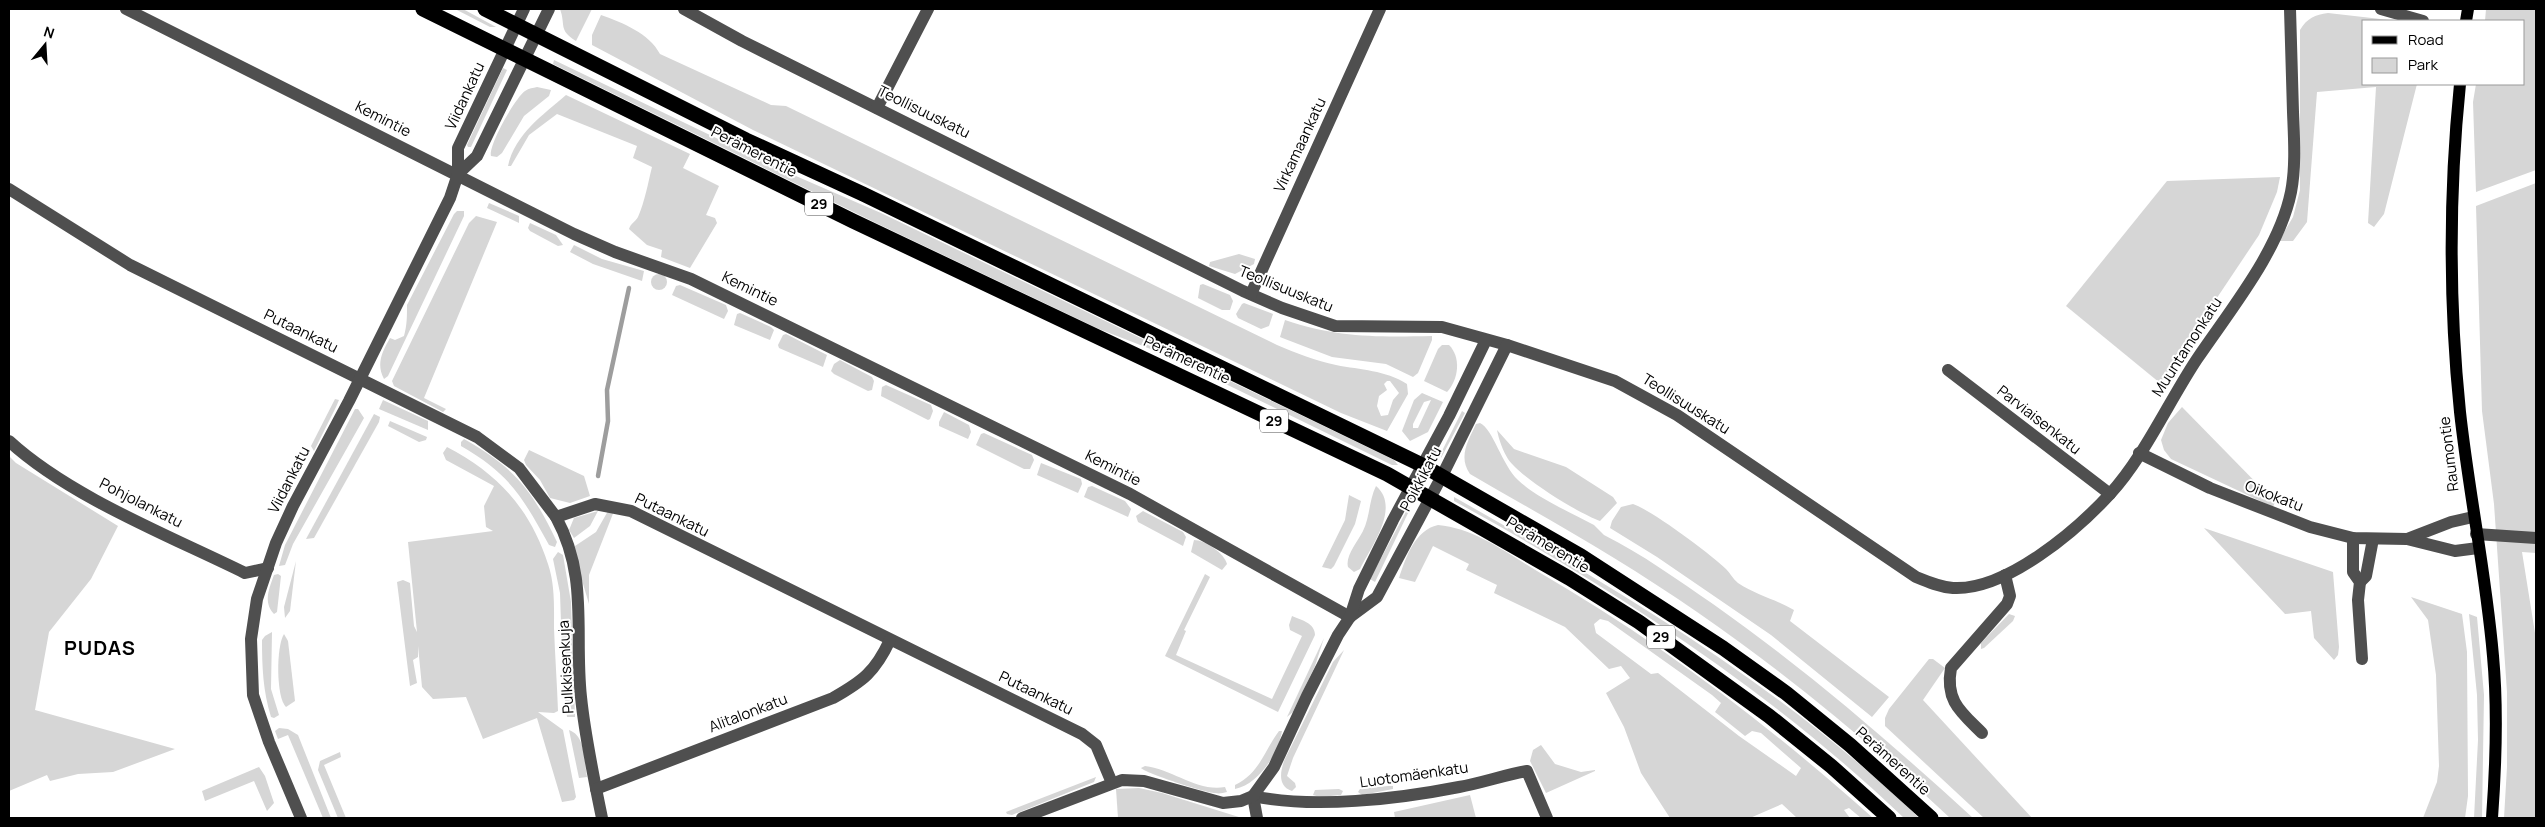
<svg xmlns="http://www.w3.org/2000/svg" width="2545" height="827" font-family="Manrope,sans-serif">
	<style>
		.green { fill: #d6d6d6; fill-rule: evenodd }
		.lines { fill: none; stroke-linecap: round; stroke-linejoin: round }
		.stream { stroke: #9d9d9d; stroke-width: 4.5 }
		.minor { stroke: #4f4f4f; stroke-width: 12 }
		.major { stroke: #000; stroke-width: 12 }
		.highway { stroke: #000; stroke-width: 15 }
		.labels { text-anchor: middle; stroke-width: 4; stroke-linejoin: round; paint-order: stroke }
		.shield { fill: #fff; stroke: #4c4c4c; stroke-width: 1 }
		.shield-label { font-size: 14px; font-weight: bold; fill: #000 }
		.street-label { font-size: 15px; fill: #000; stroke: #fff }
		.district-label { font-size: 20px; font-weight: bold; letter-spacing: 1px; fill: #000; stroke: #fff }
	</style>
	<rect width="100%" height="100%" fill="#fff"/>
	<g class="green">
		<path d="M455 9H463L496 27H490Z"/>
		<path d="M592 9 576 41C558 30 566 25 560 9Z"/>
		<path d="M2486 9H2536V170L2476 192 2473 102 2476 84H2524V21H2485Z"/>
		<path d="M2328 13 2398 21H2364V84H2417L2384 214 2374 227 2368 223 2376 87 2317 92 2307 222 2293 241H2279L2293 217 2300 190V30C2307 18 2315 15 2328 13Z"/>
		<path d="M601 15C623 23 649 33 660 54L771 105 786 106 1277 345C1296 353 1316 361 1336 365 1361 370 1385 370 1407 384L1408 394 1387 431 1341 413 753 130 592 45V35ZM1387 381H1390L1399 393 1393 400 1388 415 1381 416 1377 406 1379 396 1387 390 1384 384Z"/>
		<path d="M554 60 789 173 881 213 1394 460 1398 465H1392L1166 355 1099 329 876 223 553 64Z"/>
		<path d="M503 68 507 70 471 147H468L467 145Z"/>
		<path d="M537 87 551 90 549 96 524 116 502 153 497 157 491 156C488 146 515 98 525 91 529 88 533 88 537 87Z"/>
		<path d="M566 95 690 154 683 168 719 186 706 215 715 218 717 223 690 268 661 257 662 250 647 245 629 229C631 223 635 222 638 217 645 201 648 183 652 167L633 158 637 146 557 114 529 135 511 166H508C515 134 543 115 566 95Z"/>
		<path d="M2280 177 2277 192 2259 235 2160 383 2066 306 2167 181Z"/>
		<path d="M2536 183V553L2522 552 2535 633 2536 818H2504L2507 767V692L2494 504 2482 411 2476 206Z"/>
		<path d="M489 203 519 216V223L487 208Z"/>
		<path d="M457 211H464V216L388 376 384 379C376 364 382 352 390 338L395 340 404 336C407 325 407 317 407 305L454 214Z"/>
		<path d="M476 216 497 222 424 398 446 409 443 412 394 386 392 381 469 223Z"/>
		<path d="M530 223 556 235 563 245 558 246 530 231 528 228Z"/>
		<path d="M574 245 602 259 644 271 642 281 593 264 570 252Z"/>
		<path d="M1239 254 1255 259 1254 264 1235 274 1209 266 1210 262Z"/>
		<circle cx="659" cy="282" r="8"/>
		<path d="M1203 284 1230 295 1233 301 1230 310H1222L1198 298 1200 285Z"/>
		<path d="M680 285 726 305 728 311 724 319 672 295 676 286Z"/>
		<path d="M1244 303 1273 314 1269 326 1261 329 1238 318 1236 314 1242 304Z"/>
		<path d="M740 313 771 327 774 330 770 340 734 325 737 314Z"/>
		<path d="M1285 320C1338 338 1378 337 1432 336V340L1418 373 1413 377 1386 364 1332 357 1285 339 1280 337Z"/>
		<path d="M786 334 827 355 823 367 779 348 778 345 783 335Z"/>
		<path d="M1442 345H1449C1461 357 1459 379 1447 392L1424 381 1438 349Z"/>
		<path d="M840 360 872 377 874 381 872 390 868 391 834 374 831 371 834 364Z"/>
		<path d="M886 385 931 405 933 411 930 419 928 420 881 396 882 387Z"/>
		<path d="M1422 393 1443 402 1428 432 1410 441 1402 431 1414 400ZM1431 400 1418 428H1413V424L1424 402Z"/>
		<path d="M335 399 339 400 336 407 314 451 311 446Z"/>
		<path d="M383 400 428 421V430L379 409Z"/>
		<path d="M2182 407 2275 502 2273 507 2171 459 2164 450 2161 440 2168 423Z"/>
		<path d="M355 409H358L364 418 293 544 285 565 279 566 285 545Z"/>
		<path d="M1462 411 1465 413 1441 458V453Z"/>
		<path d="M944 412 969 425 971 432 968 439 939 426V422Z"/>
		<path d="M374 414 380 417 379 422 314 538 306 539Z"/>
		<path d="M390 421 427 437 426 440 419 442 388 426Z"/>
		<path d="M1480 423C1493 429 1502 465 1518 480 1537 498 1570 512 1594 525L1604 535C1642 554 1678 580 1713 604 1805 669 1890 742 1973 818H1950C1847 721 1735 632 1614 558 1567 529 1518 502 1470 474 1458 457 1468 441 1476 424Z"/>
		<path d="M1497 430 1514 449 1566 467 1613 497 1617 503 1600 521C1578 513 1521 478 1508 459 1503 451 1499 440 1497 430Z"/>
		<path d="M984 433 1032 455 1034 460 1030 469H1024L976 445 981 434Z"/>
		<path d="M464 439C514 467 533 491 557 542L555 547 549 545C523 498 510 474 461 446V442Z"/>
		<path d="M447 447C497 473 530 508 548 564 555 584 554 607 554 628 555 656 557 683 558 711L554 713 538 712 563 730 576 797 574 800 562 802 537 718 483 739 466 697 433 699 422 687 418 646V657L413 660 417 683 410 686 397 582 403 580 410 583 414 626 417 632 408 542 493 531 486 527 484 506 494 486 446 460 443 453Z"/>
		<path d="M529 450 584 476 590 496 570 503 550 498 540 480 526 465 524 460Z"/>
		<path d="M9 456 16 463 118 526 91 579 49 632 35 710 175 749 113 772 78 774 50 781 47 775 9 791Z"/>
		<path d="M1041 463 1081 479 1082 484 1078 493 1037 475Z"/>
		<path d="M1092 486 1125 501 1131 509 1128 517 1084 497 1088 487Z"/>
		<path d="M1376 486C1401 507 1371 547 1360 569L1354 572 1348 567C1345 556 1358 541 1363 531 1370 517 1369 500 1376 486Z"/>
		<path d="M1349 495 1361 501 1355 524 1334 566 1331 569 1322 567 1345 520Z"/>
		<path d="M1454 497C1619 590 1782 686 1919 818H1904C1771 691 1615 589 1454 501Z"/>
		<path d="M1633 504C1650 509 1712 555 1726 569 1730 573 1733 579 1738 583 1756 595 1775 599 1794 610L1790 621 1889 697 1872 717 1771 635 1657 557 1610 528 1612 521 1621 507Z"/>
		<path d="M1409 506 1410 509 1375 582 1370 579Z"/>
		<path d="M598 511 590 526 574 538 569 530 574 518Z"/>
		<path d="M608 511H614L589 575V604L573 550 575 546 596 532Z"/>
		<path d="M1143 511 1183 532 1186 537 1183 546 1138 522 1136 516Z"/>
		<path d="M1438 525C1474 528 1507 553 1537 571 1658 641 1769 725 1873 818H1861L1849 808 1844 810 1850 818H1797L1782 804 1750 818H1670L1641 773 1624 727 1606 693 1630 678 1621 666 1609 669 1565 627 1494 593 1497 585 1466 570 1469 564 1433 546 1415 582 1399 578C1406 557 1415 530 1438 525ZM1600 619 1608 621 1712 695 1721 703 1715 712 1745 736 1752 731 1761 733 1801 768 1796 776 1739 736 1658 673 1651 674 1596 633 1594 624Z"/>
		<path d="M2204 528 2333 572 2339 647 2338 655 2334 660 2314 638 2311 611 2285 614Z"/>
		<path d="M1194 540C1205 540 1224 553 1227 564L1222 570 1191 552Z"/>
		<path d="M558 552 563 555 571 602 575 717H567L563 683 560 593 553 559Z"/>
		<path d="M296 561 290 611 285 618 284 607Z"/>
		<path d="M278 574 281 576 277 612 274 614C263 602 269 589 274 575Z"/>
		<path d="M1205 574 1210 577 1184 630 1186 631 1176 655 1272 699 1302 636 1290 630 1289 625 1292 616C1301 620 1315 623 1315 635L1278 712 1165 656Z"/>
		<path d="M2411 597 2462 614 2467 652 2468 796 2465 818H2423L2437 782 2439 766 2436 675 2428 620Z"/>
		<path d="M2009 614 2015 616 2013 621 1984 648 1981 649V643Z"/>
		<path d="M2469 614 2477 617 2484 695 2482 818H2474L2478 740 2477 695Z"/>
		<path d="M272 632 271 689 279 715 274 718 271 717C263 691 262 667 262 640L265 636Z"/>
		<path d="M284 634 288 641 295 701 286 707C276 698 276 646 284 634Z"/>
		<path d="M1324 638 1315 666 1293 712 1287 717Z"/>
		<path d="M1344 650 1293 758 1287 776 1295 783 1296 787 1292 791C1278 786 1280 773 1284 761L1333 662Z"/>
		<path d="M1929 659H1933L1945 668 1923 700 2032 818H1984L1885 726V718L1889 709Z"/>
		<path d="M279 728 288 729 298 735 331 818H323L288 735 278 739 275 731Z"/>
		<path d="M569 730C586 736 584 761 587 777L579 778Z"/>
		<path d="M1279 731H1282C1278 754 1259 784 1235 789V785C1260 773 1264 751 1279 731Z"/>
		<path d="M1541 745 1555 764 1581 772 1595 770V771L1546 793 1530 761 1533 750Z"/>
		<path d="M340 752 341 757 324 765 346 818H338L318 770 320 761Z"/>
		<path d="M1145 766C1172 769 1197 792 1225 787L1227 792C1223 793 1219 794 1215 793 1206 793 1145 773 1141 768Z"/>
		<path d="M259 767 265 776 274 803 267 811 254 781 205 801 202 791Z"/>
		<path d="M1096 777 1094 782 1012 815 1007 814 1006 812Z"/>
		<path d="M1388 786H1393V789L1362 795 1358 792 1360 789Z"/>
		<path d="M1139 788 1162 793 1242 818H1118L1116 789Z"/>
		<path d="M1339 789 1343 791 1341 795 1320 797 1313 795 1315 790Z"/>
		<path d="M1470 795 1476 818H1395L1394 812Z"/>
	</g>
	<g class="lines">
		<path class="stream" d="M598 476 608 421 607 390 629 288"/>
		<g class="minor">
			<path d="M126 9 574 234 615 252 691 279 1130 494 1350 617"/>
			<path d="M684 9 742 41 1243 291 1282 308 1335 326 1442 327 1507 345 1615 381 1677 415 1916 577C1928 582 1940 587 1953 588 2006 591 2077 530 2110 494 2144 457 2169 401 2197 359 2230 310 2279 251 2291 192 2296 166 2294 138 2293 112 2292 78 2291 43 2290 9"/>
			<path d="M2381 9 2423 21"/>
			<path d="M877 108 928 9"/>
			<path d="M458 174 477 156 549 9"/>
			<path d="M9 189 130 265 477 437 519 468 556 517 595 504 631 511 1082 734 1096 745 1112 783"/>
			<path d="M1251 294 1380 9"/>
			<path d="M1948 370 2110 494"/>
			<path d="M9 441C70 497 170 536 245 573L268 568"/>
			<path d="M2139 453 2210 488 2310 527 2353 538 2407 539 2455 551 2478 548"/>
			<path d="M556 517C589 578 574 632 581 697 585 737 594 779 602 818"/>
			<path d="M2476 534 2536 538"/>
			<path d="M2353 538V572L2360 582 2358 600 2362 659"/>
			<path d="M2407 539 2451 522 2473 517"/>
			<path d="M2360 582 2366 576 2373 539"/>
			<path d="M1350 617 1377 597 1442 476 1507 345"/>
			<path d="M1982 733C1961 712 1945 701 1951 668L2007 604 2010 596 2005 575"/>
			<path d="M596 789 833 698C863 681 875 672 890 640"/>
			<path d="M1253 796C1314 809 1398 799 1459 787 1482 783 1504 775 1527 771L1547 818"/>
			<path d="M1253 796 1257 818"/>
			<path d="M301 818 269 742 253 695 251 639 257 599 276 543 293 506 349 401 450 198 458 174V148L524 9"/>
			<path d="M1022 818 1122 780 1144 781 1223 803 1241 801 1253 796 1274 767 1307 696 1338 635 1350 617 1359 589 1393 520 1449 416 1486 340"/>
		</g>
		<g class="major">
			<path d="M2466 21 2468 9"/>
			<path d="M2460 84C2449 192 2449 304 2460 412 2469 494 2486 574 2493 656 2498 710 2496 764 2492 818"/>
		</g>
		<g class="highway">
			<path d="M423 9 853 221 1387 474 1569 578 1639 622 1769 716 1831 766 1889 818"/>
			<path d="M485 9 746 140 863 194 1422 465 1581 556 1723 648 1786 693 1850 745 1931 818"/>
		</g>
	</g>
	<g class="labels">
		<g class="shield">
			<rect x="805" y="192.5" width="28" height="23" rx="4"/>
			<rect x="1260" y="409.5" width="28" height="23" rx="4"/>
			<rect x="1647" y="625.5" width="28" height="23" rx="4"/>
		</g>
		<g class="shield-label">
			<text x="819" y="209">29</text>
			<text x="1274" y="426">29</text>
			<text x="1661" y="642">29</text>
		</g>
		<g class="street-label">
			<text transform="translate(465 96) rotate(-65)" y="5">Viidankatu</text>
			<text transform="translate(924 112) rotate(26)" y="5">Teollisuuskatu</text>
			<text transform="translate(383 119) rotate(27)" y="5">Kemintie</text>
			<text transform="translate(1300 145) rotate(-65)" y="5">Virkamaankatu</text>
			<text transform="translate(754 152) rotate(27)" y="5">Perämerentie</text>
			<text transform="translate(750 289) rotate(26)" y="5">Kemintie</text>
			<text transform="translate(1286 289) rotate(22)" y="5">Teollisuuskatu</text>
			<text transform="translate(301 331) rotate(26)" y="5">Putaankatu</text>
			<text transform="translate(2187 347) rotate(-57)" y="5">Muuntamonkatu</text>
			<text transform="translate(1187 360) rotate(25)" y="5">Perämerentie</text>
			<text transform="translate(1686 404) rotate(32)" y="5">Teollisuuskatu</text>
			<text transform="translate(2039 420) rotate(38)" y="5">Parviaisenkatu</text>
			<text transform="translate(2449 454) rotate(-97)" y="5">Raumontie</text>
			<text transform="translate(1113 468) rotate(27)" y="5">Kemintie</text>
			<text transform="translate(1421 479) rotate(-62)" y="5">Poikkikatu</text>
			<text transform="translate(289 480) rotate(-63)" y="5">Viidankatu</text>
			<text transform="translate(2274 496) rotate(21)" y="5">Oikokatu</text>
			<text transform="translate(141 503) rotate(27)" y="5">Pohjolankatu</text>
			<text transform="translate(672 515) rotate(26)" y="5">Putaankatu</text>
			<text transform="translate(1548 545) rotate(31)" y="5">Perämerentie</text>
			<text transform="translate(566 667) rotate(-93)" y="5">Pulkkisenkuja</text>
			<text transform="translate(1036 693) rotate(26)" y="5">Putaankatu</text>
			<text transform="translate(748 713) rotate(-21)" y="5">Alitalonkatu</text>
			<text transform="translate(1893 761) rotate(42)" y="5">Perämerentie</text>
			<text transform="translate(1414 775) rotate(-8)" y="5">Luotomäenkatu</text>
		</g>
		<g class="district-label">
			<text x="100" y="655">PUDAS</text>
		</g>
	</g>
	<rect width="2545" height="827" fill="none" stroke="#000000" stroke-width="20"/>
	<rect x="2362" y="20" width="162" height="65" fill="#ffffff" stroke="#999999"/>
	<rect x="2372" y="36" width="25" height="8" fill="#000000" stroke="#999999"/>
	<text x="2408" y="45" font-size="15" fill="#000000">Road</text>
	<rect x="2372" y="58" width="25" height="15" fill="#d6d6d6" stroke="#999999"/>
	<text x="2408" y="70" font-size="15" fill="#000000">Park</text>
	<g transform="translate(45 45) rotate(18)" stroke="#ffffff" stroke-width="4" paint-order="stroke">
	<path d="M0-4L9 19L0 12L-9 19Z" fill="#000000"/>
	<text y="-8" font-size="14" font-weight="bold" text-anchor="middle" fill="#000000">N</text>
	</g>
</svg>
